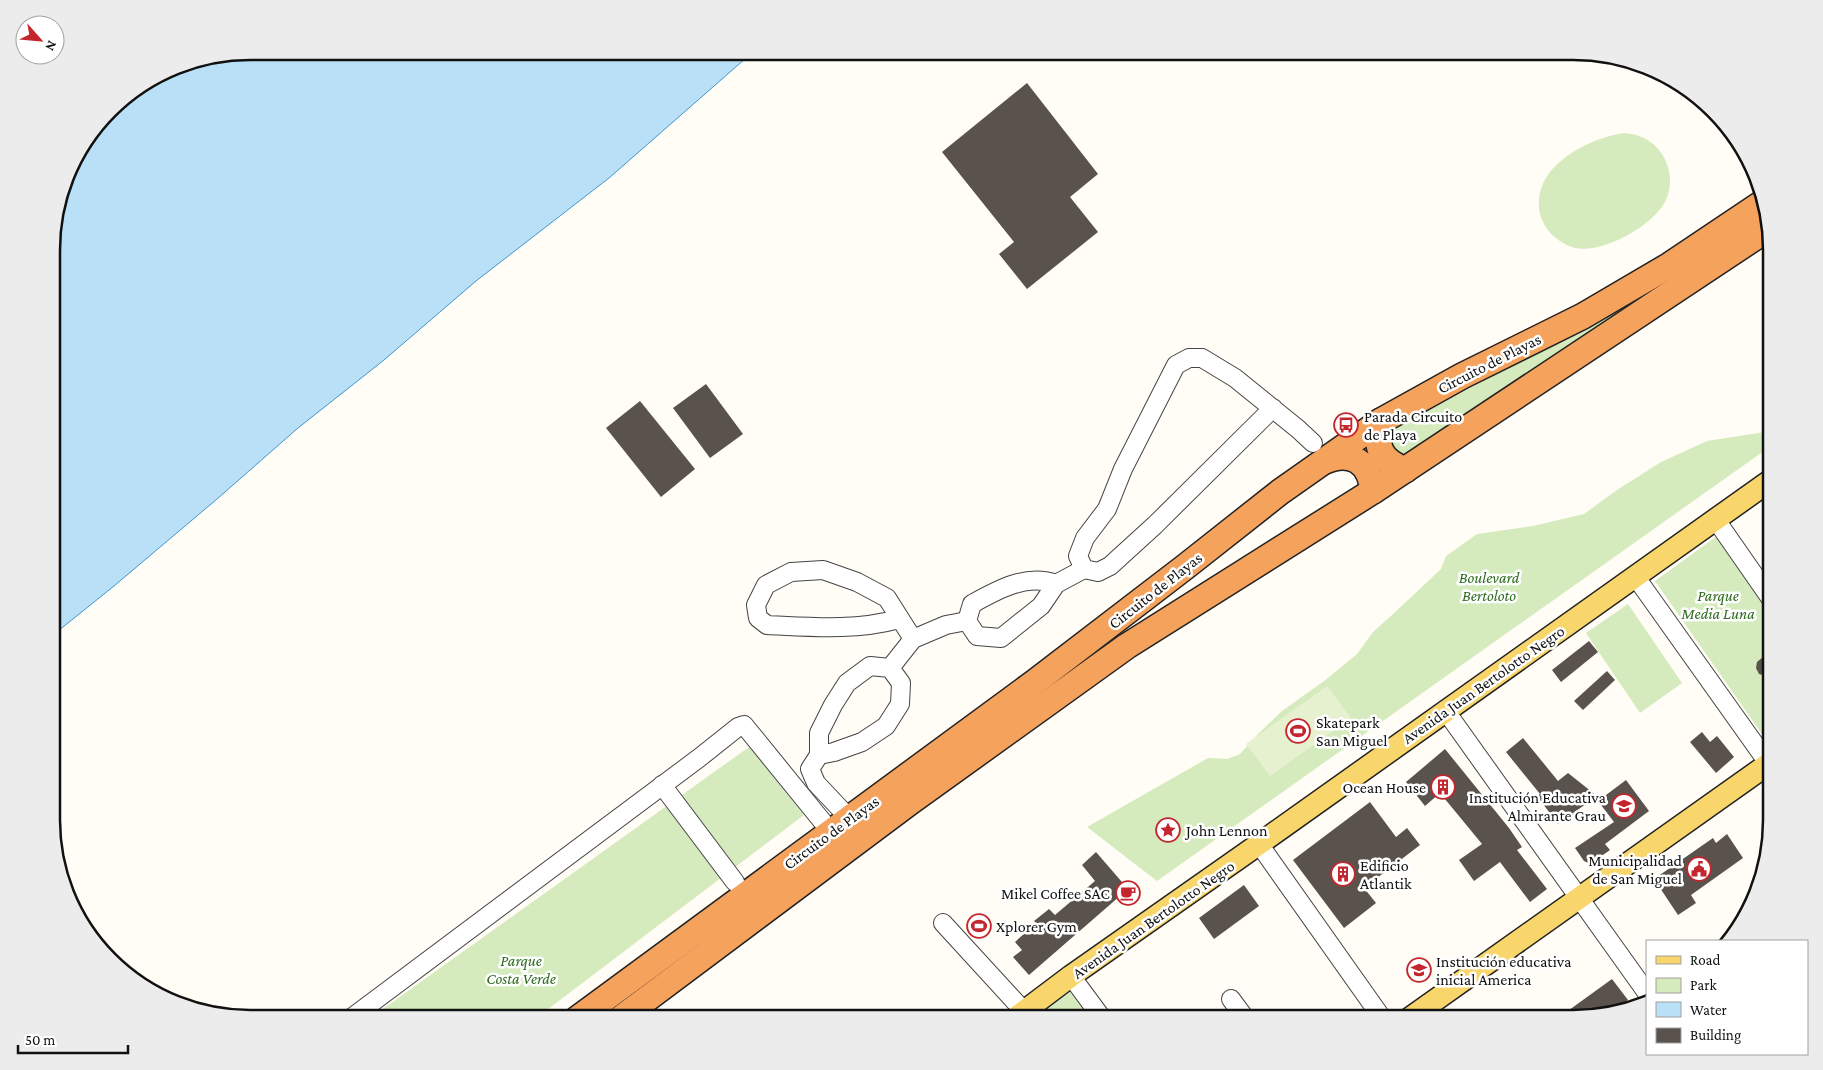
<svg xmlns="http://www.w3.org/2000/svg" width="1823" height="1070" font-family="'Crimson Pro',serif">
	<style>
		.green { fill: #d5ebbd }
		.pitch { fill: #e6f2cf }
		.water { fill: #b9e0f7; stroke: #3f96cf }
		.building { fill: #5a524d }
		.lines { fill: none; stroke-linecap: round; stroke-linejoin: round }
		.minor-casing { stroke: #444; stroke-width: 20 }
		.major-casing { stroke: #222; stroke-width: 24 }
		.highway-casing { stroke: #222; stroke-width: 28 }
		.minor { stroke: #fff; stroke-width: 18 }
		.major { stroke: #f9d66b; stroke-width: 21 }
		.highway { stroke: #f5a25d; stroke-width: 25 }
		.labels { text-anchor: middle; stroke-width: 5; stroke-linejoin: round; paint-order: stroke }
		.street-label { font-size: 16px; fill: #111; stroke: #fff }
		.poi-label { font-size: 16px; fill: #111; stroke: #fff; text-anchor: start }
		.park-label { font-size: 16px; font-style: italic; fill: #2f6b1f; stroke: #fff }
		.rim { fill: none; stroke: #111; stroke-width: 2.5 }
	</style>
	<rect width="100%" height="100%" fill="#fffdf5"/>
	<g class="green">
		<path d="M1624 133C1629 134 1635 134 1639 136 1665 145 1678 177 1665 202 1652 226 1603 254 1575 248 1561 244 1548 234 1542 220 1525 171 1584 139 1624 133Z"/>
		<path d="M1677 276 1409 458 1390 451 1389 435 1401 425Z"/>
		<path d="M1771 431V446L1157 881 1087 827 1208 758 1227 759 1240 754 1258 734 1282 711 1324 681 1357 654 1373 632 1392 615 1441 569 1446 556 1477 534 1533 526 1584 514 1617 490 1661 462 1707 441Z"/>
		<path d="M1717 536 1771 613V747L1655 581Z"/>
		<path d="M1628 604 1682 683 1640 713 1586 633Z"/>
		<path d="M749 747 804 815 535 1019H369Z"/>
		<path d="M1070 992 1090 1018 1039 1019 1037 1017Z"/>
	</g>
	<path class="pitch" d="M1327 686 1351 718 1270 776 1246 744Z"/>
	<path class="water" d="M250 51H754L609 178 476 281 384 360 298 428 217 499 114 586 53 635V224L72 162 119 101 174 66Z"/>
	<g class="building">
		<path d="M1027 83 1098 174 1070 197 1098 232 1027 289 999 254 1014 242 942 152Z"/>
		<path d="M706 384 743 434 710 458 673 408Z"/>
		<path d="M640 401 695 469 661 497 606 428Z"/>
		<path d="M1589 641 1598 652 1561 682 1552 670Z"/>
		<path d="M1763 657 1771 659V672L1766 676 1759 674 1756 668 1757 662Z"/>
		<path d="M1607 671 1615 680 1583 710 1574 701Z"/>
		<path d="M1702 732 1710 742 1717 736 1734 757 1716 773 1690 742Z"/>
		<path d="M1523 738 1558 781 1568 773 1597 796 1558 824 1537 796 1540 794 1506 752Z"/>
		<path d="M1445 749 1509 828 1522 847 1517 850 1547 889 1530 902 1500 862 1474 881 1459 860 1482 844 1440 793 1425 806 1406 782Z"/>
		<path d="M1626 780 1649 811 1605 844 1610 850 1590 864 1584 861 1575 848 1614 822 1598 801Z"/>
		<path d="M1370 802 1396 837 1407 828 1420 845 1364 888 1376 903 1344 928 1293 860Z"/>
		<path d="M1727 834 1743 858 1691 895 1696 903 1678 915 1654 879 1713 838 1716 843Z"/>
		<path d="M1096 852 1128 889 1029 975 1013 957 1022 950 1015 942 1036 923 1034 921 1049 909 1055 915 1095 881 1082 865Z"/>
		<path d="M1244 885 1259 906 1214 939 1199 918Z"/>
		<path d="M1612 979 1628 1000 1615 1010 1586 1018H1558Z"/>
	</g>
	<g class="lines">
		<g class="minor-casing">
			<g id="minor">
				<path d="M1273 408 1155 525 1110 566 1098 572 1084 569 1078 556 1085 538 1107 509 1123 469 1176 365 1189 358H1202L1235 378 1298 429 1313 443"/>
				<path d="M1716 520 1771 599"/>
				<path d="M1635 576 1771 767"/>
				<path d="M1056 584C1027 573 997 590 972 604L967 621 977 636 1001 638 1041 606 1056 584 1084 569"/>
				<path d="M899 619C855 631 812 627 767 625L758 618 756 605 766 585 791 572 823 570 857 582 887 598 913 639"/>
				<path d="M890 668 913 639 946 625 967 621"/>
				<path d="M1445 710 1647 993"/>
				<path d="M819 755 834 752 862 742 886 726 900 704 901 683 890 668 870 666 847 683 833 705 819 733V755L810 769 816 783 849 818"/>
				<path d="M662 785 735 882"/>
				<path d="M1259 844 1382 1018"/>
				<path d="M943 923 1031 1019"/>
				<path d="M1071 976 1102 1018"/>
				<path d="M1231 999 1245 1018"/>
				<path d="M350 1019 699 758 738 727 744 725 831 832"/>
			</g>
		</g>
		<g class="major-casing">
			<g id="major">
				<path d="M1410 1018 1771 762"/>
				<path d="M1014 1019 1071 976 1259 844 1771 480"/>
			</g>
		</g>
		<g class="highway-casing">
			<g id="highway">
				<path d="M1381 421C1374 446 1380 460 1405 470"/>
				<path d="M1325 461C1351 450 1370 462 1373 491"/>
				<path d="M577 1019 1035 682 1185 567 1280 492 1381 421 1462 376 1583 316 1670 265 1761 204"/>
				<path d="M620 1019 910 802 1127 646 1373 491 1769 228"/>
			</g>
		</g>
		<use href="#minor" class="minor"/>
		<use href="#major" class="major"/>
		<use href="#highway" class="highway"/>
	</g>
	<defs>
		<g id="bus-ring" transform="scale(1.25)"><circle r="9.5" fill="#fff" stroke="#c4262e" stroke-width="1.5"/><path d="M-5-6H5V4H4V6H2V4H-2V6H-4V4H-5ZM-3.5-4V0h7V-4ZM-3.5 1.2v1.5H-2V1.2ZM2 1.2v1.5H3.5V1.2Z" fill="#c4262e"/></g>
		<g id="stadium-ring" transform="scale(1.25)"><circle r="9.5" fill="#fff" stroke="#c4262e" stroke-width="1.5"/><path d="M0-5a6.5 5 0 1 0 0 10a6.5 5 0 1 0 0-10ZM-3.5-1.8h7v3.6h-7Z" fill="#c4262e"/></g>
		<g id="building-ring" transform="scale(1.25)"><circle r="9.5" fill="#fff" stroke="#c4262e" stroke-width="1.5"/><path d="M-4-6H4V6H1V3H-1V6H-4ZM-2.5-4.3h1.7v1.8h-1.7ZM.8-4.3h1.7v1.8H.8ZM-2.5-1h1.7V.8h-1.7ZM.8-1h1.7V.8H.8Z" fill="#c4262e"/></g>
		<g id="school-ring" transform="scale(1.25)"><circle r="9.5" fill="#fff" stroke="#c4262e" stroke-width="1.5"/><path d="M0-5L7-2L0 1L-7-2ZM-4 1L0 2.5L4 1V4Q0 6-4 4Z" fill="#c4262e"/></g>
		<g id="sight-ring" transform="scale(1.25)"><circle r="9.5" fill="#fff" stroke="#c4262e" stroke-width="1.5"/><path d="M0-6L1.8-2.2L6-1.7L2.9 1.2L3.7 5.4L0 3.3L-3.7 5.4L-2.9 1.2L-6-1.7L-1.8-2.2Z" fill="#c4262e"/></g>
		<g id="civic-ring" transform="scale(1.25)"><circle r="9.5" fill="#fff" stroke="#c4262e" stroke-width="1.5"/><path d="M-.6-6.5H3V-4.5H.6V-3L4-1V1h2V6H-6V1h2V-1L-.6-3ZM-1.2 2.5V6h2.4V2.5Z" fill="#c4262e"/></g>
		<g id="cafe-ring" transform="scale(1.25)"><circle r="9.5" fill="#fff" stroke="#c4262e" stroke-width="1.5"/><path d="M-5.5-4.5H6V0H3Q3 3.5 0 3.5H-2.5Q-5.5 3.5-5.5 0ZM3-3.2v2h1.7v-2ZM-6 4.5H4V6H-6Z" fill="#c4262e"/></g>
	</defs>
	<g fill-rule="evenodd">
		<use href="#bus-ring" x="1346" y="425"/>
		<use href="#stadium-ring" x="1298" y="731"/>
		<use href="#building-ring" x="1443" y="787"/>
		<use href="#school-ring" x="1624" y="806"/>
		<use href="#sight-ring" x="1168" y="830"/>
		<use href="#civic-ring" x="1699" y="869"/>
		<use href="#building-ring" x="1343" y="874"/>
		<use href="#cafe-ring" x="1128" y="893"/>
		<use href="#stadium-ring" x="979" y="926"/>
		<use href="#school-ring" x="1419" y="970"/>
	</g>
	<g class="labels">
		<g class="street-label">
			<text transform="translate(1489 363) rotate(-27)" y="6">Circuito de Playas</text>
			<text transform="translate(1155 590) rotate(-38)" y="6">Circuito de Playas</text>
			<text transform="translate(1483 684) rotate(-35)" y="6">Avenida Juan Bertolotto Negro</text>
			<text transform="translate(831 832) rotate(-36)" y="6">Circuito de Playas</text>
			<text transform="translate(1153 919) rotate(-35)" y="6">Avenida Juan Bertolotto Negro</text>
		</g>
		<g class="poi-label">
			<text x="1364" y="422">Parada Circuito<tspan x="1364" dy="18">de Playa</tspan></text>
			<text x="1316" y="728">Skatepark<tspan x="1316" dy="18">San Miguel</tspan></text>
			<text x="1426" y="793" text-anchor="end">Ocean House</text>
			<text x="1606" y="803" text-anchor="end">Institución Educativa<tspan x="1606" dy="18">Almirante Grau</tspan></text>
			<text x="1186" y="836">John Lennon</text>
			<text x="1682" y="866" text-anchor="end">Municipalidad<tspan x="1682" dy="18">de San Miguel</tspan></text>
			<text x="1360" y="871">Edificio<tspan x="1360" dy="18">Atlantik</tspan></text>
			<text x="1110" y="899" text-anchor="end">Mikel Coffee SAC</text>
			<text x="996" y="932">Xplorer Gym</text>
			<text x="1436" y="967">Institución educativa<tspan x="1436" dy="18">inicial America</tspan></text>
		</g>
		<g class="park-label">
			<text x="1489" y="583">Boulevard<tspan x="1489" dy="18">Bertoloto</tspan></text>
			<text x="1718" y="601">Parque<tspan x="1718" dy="18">Media Luna</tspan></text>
			<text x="521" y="966">Parque<tspan x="521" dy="18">Costa Verde</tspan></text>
		</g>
	</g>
	<path d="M0 0H1823V1070H0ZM250 60H1573A190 190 0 0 1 1763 250V820A190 190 0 0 1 1573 1010H250A190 190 0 0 1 60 820V250A190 190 0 0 1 250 60Z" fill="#ececec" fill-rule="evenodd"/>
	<path class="rim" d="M250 60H1573A190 190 0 0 1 1763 250V820A190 190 0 0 1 1573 1010H250A190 190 0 0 1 60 820V250A190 190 0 0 1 250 60Z"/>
	<rect x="1646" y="940" width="162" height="115" fill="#ffffff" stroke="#a0a0a0"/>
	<rect x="1656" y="956" width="25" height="8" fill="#f9d66b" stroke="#a0a0a0"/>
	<text x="1690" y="965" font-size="15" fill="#111111">Road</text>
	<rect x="1656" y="978" width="25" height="15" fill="#d5ebbd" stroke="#a0a0a0"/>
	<text x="1690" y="990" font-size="15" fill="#111111">Park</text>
	<rect x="1656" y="1002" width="25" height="15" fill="#b9e0f7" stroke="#a0a0a0"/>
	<text x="1690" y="1015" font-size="15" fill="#111111">Water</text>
	<rect x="1656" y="1028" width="25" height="15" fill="#5a524d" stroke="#a0a0a0"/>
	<text x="1690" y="1040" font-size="15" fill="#111111">Building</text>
	<g transform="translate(40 40) rotate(117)"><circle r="24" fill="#ffffff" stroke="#a0a0a0"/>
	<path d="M0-4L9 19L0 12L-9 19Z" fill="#c4262e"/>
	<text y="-8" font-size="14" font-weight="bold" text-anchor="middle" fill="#111111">N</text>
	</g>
	<path d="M18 1045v8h110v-8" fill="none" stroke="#111111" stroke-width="2.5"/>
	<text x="25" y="1045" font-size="15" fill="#111111" stroke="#ffffff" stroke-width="4" paint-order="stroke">50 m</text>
</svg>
